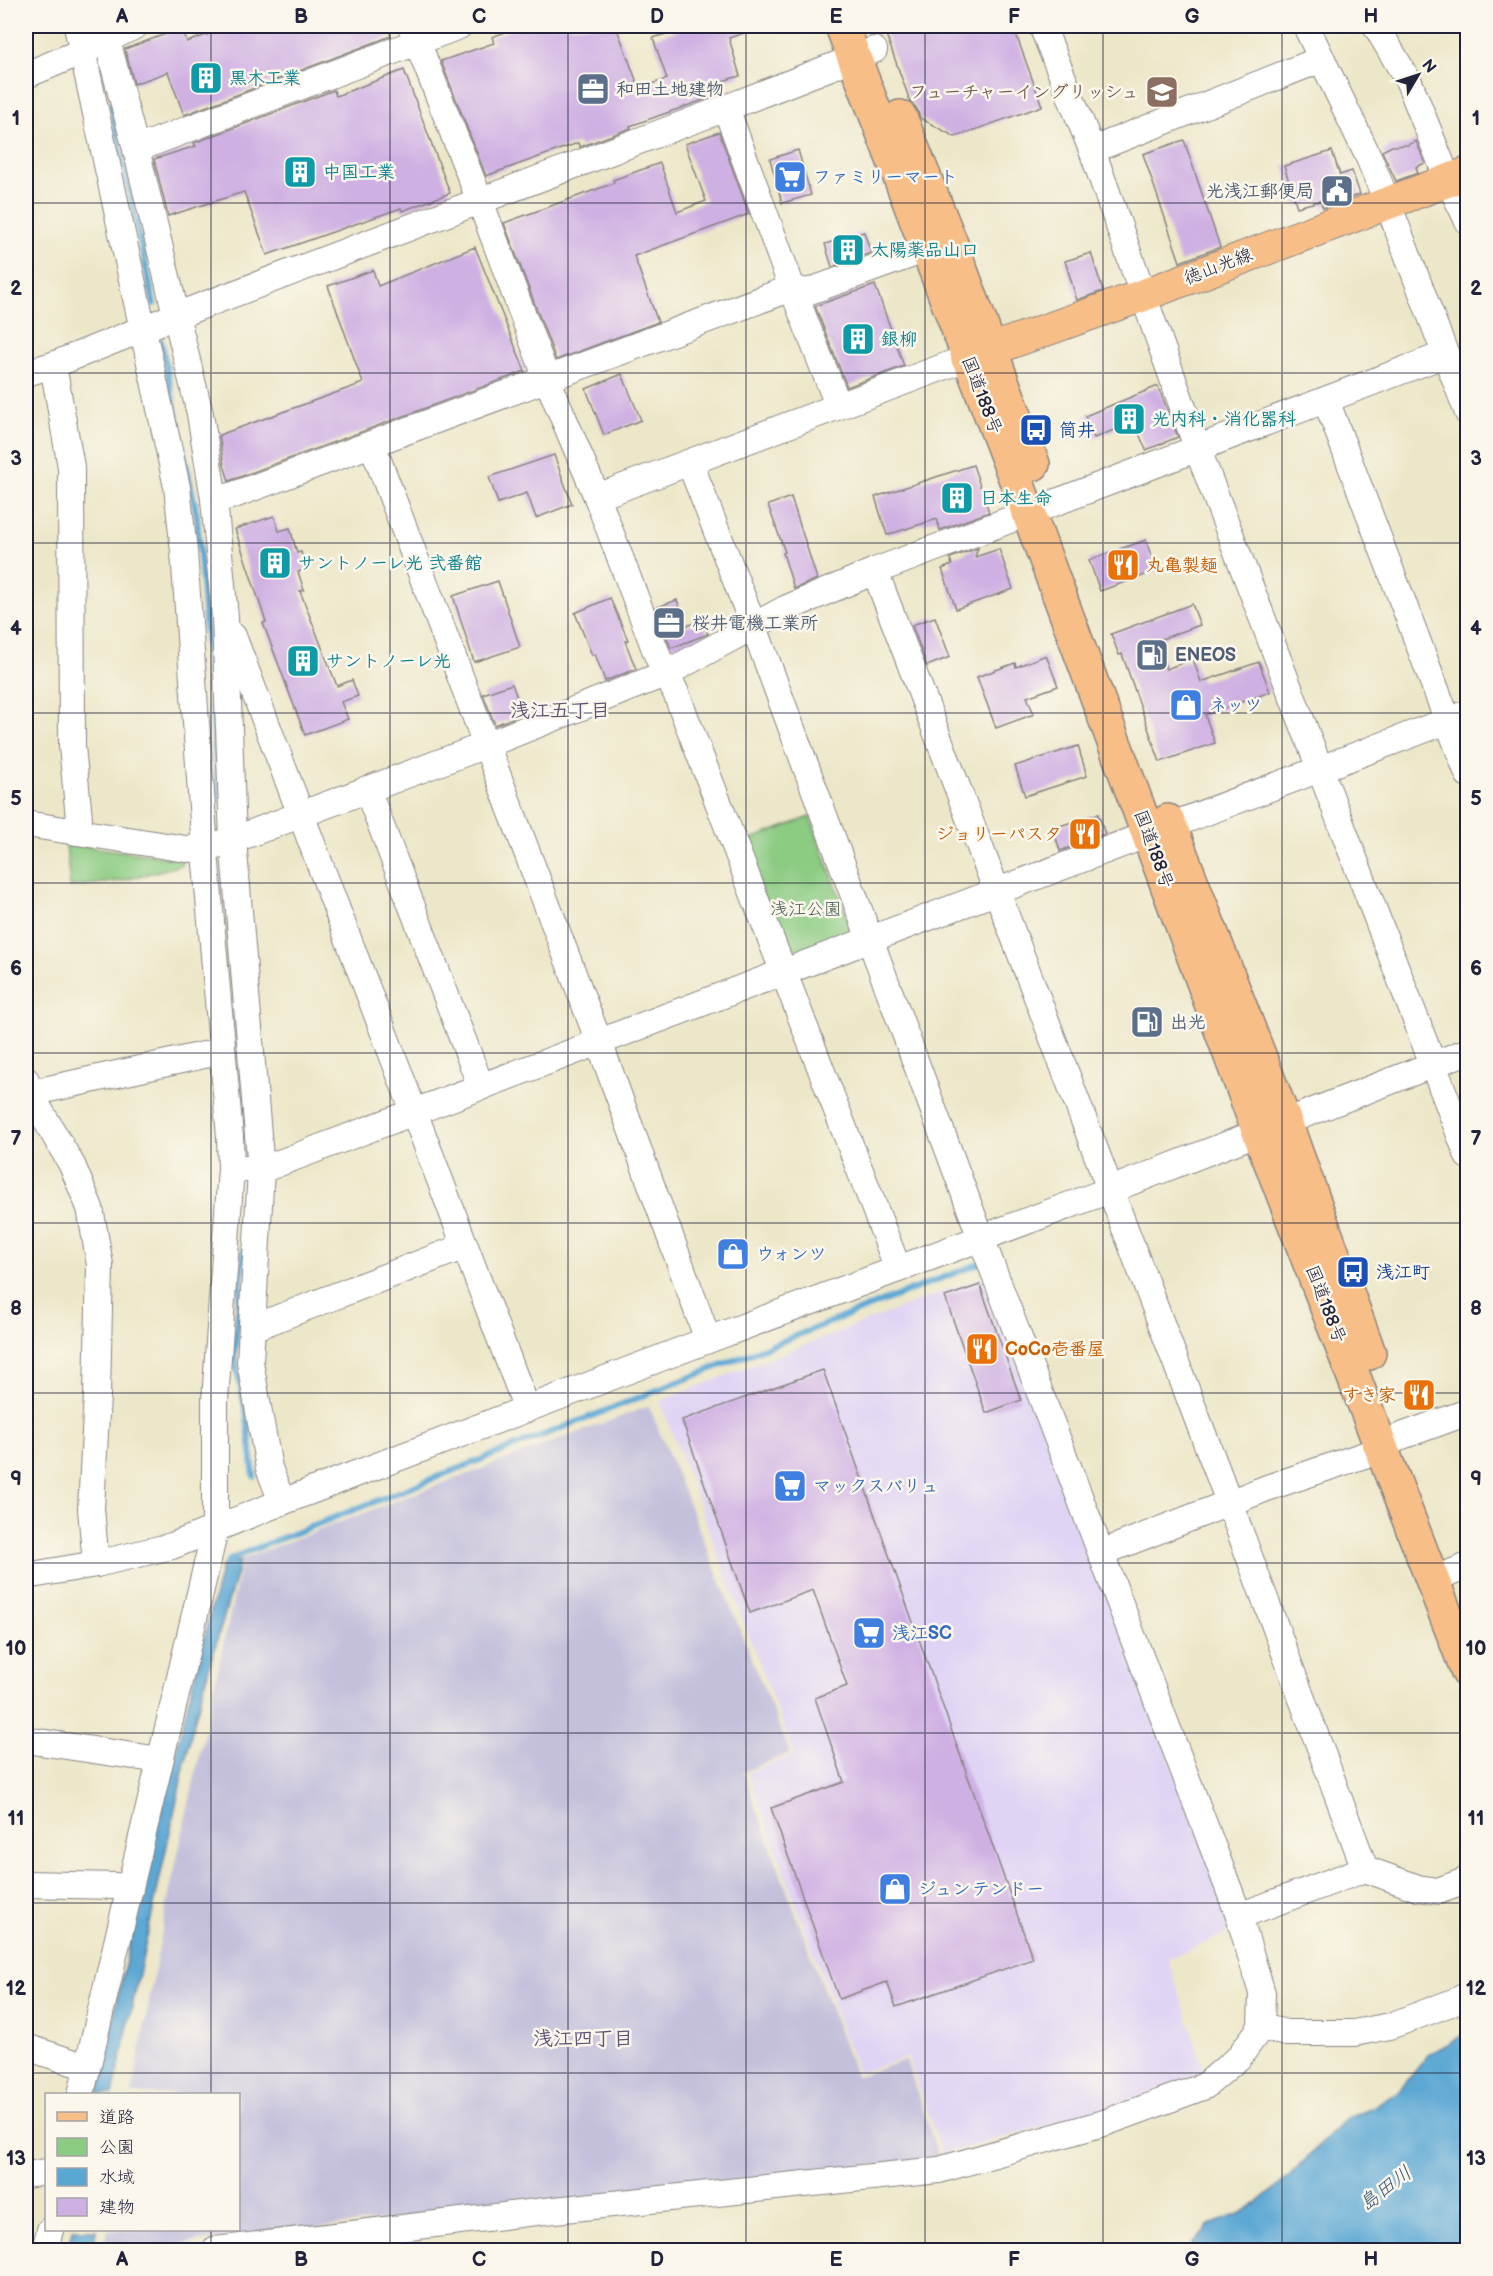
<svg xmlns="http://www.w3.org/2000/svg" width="1493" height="2276" font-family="'Balsamiq Sans','Klee One',sans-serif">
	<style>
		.built { fill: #e0d4f4 }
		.industrial { fill: #c4c0db }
		.green { fill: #8bcb82; stroke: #56765e; stroke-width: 1.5 }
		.water { fill: #5ba7d4; stroke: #3e6488; stroke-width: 1.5 }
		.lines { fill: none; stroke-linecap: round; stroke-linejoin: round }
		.stream { stroke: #5ba7d4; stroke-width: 6 }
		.building { fill: #cfb0e3 }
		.minor-casing { stroke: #888482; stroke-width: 28 }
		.major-casing { stroke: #888482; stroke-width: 34 }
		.highway-casing { stroke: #888482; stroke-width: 36 }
		.minor { stroke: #fff; stroke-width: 26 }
		.major { stroke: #f7be88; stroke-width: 32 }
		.highway { stroke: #f7be88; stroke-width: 33 }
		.grid { fill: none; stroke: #22223b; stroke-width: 1.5; stroke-opacity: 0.55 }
		.labels { text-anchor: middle; stroke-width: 5; stroke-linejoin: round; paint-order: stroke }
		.culture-label { font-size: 18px; font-weight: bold; fill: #0d838f; stroke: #fbf7ec; text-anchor: start }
		.service-label { font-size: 18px; font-weight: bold; fill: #4e5e75; stroke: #fbf7ec; text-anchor: start }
		.education-label { font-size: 18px; font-weight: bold; fill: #785e54; stroke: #fbf7ec; text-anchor: end }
		.shop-label { font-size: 18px; font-weight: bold; fill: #366cbe; stroke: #fbf7ec; text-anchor: start }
		.street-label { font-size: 18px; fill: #22223b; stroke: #fbf7ec }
		.transit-label { font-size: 18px; font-weight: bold; fill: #164399; stroke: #fbf7ec; text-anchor: start }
		.food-label { font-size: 18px; font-weight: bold; fill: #c56008; stroke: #fbf7ec; text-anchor: start }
		.park-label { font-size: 18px; fill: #475d54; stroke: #fbf7ec }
		.neighbourhood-label { font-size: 20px; font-weight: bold; fill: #5f5476; stroke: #fbf7ec }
		.water-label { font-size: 20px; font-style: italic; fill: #395778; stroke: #fbf7ec }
		.neatline { fill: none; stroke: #22223b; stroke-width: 2 }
		.grid-label { font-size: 20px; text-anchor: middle; font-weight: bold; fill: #22223b }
	</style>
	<rect width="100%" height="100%" fill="#fbf7ec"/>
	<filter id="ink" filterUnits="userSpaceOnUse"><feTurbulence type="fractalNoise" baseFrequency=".0167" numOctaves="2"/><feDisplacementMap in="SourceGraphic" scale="12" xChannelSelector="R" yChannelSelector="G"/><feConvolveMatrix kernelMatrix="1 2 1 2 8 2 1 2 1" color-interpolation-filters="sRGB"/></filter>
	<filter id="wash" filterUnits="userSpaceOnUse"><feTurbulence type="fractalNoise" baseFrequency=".008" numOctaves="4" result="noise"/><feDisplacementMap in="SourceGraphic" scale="24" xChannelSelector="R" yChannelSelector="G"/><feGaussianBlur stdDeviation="1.35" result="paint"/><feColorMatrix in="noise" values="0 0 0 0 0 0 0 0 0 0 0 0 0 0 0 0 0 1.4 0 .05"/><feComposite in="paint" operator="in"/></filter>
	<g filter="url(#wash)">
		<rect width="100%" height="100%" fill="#ede7c9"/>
		<path class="built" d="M984 1276 1235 1930 1168 1959 1205 2072 1099 2112 942 2154 908 2057 858 2073 748 1773 794 1755 660 1401Z"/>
		<path class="industrial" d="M649 1406 790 1753 743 1772 856 2077 906 2060 939 2158 198 2241 154 2250H103L107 2230H238V2094H132L167 1904 242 1559Z"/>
		<g class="green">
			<path d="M810 817 853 932 785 956 744 842Z"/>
			<path d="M66 844 182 859V865L120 881 70 887Z"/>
		</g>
		<g class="water">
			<path d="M228 1561H240L194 1721 113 2094H98C132 1917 179 1742 222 1566Z"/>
			<path d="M1467 2033V2250H1189L1196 2240 1210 2225 1247 2211 1284 2181 1348 2117 1376 2106 1400 2090 1428 2055Z"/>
			<path d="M72 2230H96L94 2250H68Z"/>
		</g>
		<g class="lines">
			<g class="stream">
				<path d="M111 105 154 304"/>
				<path d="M161 341 197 516 219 798"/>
				<path d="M244 1249 234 1356 247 1417 254 1476"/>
				<path d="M226 1567 228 1561 244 1553 983 1262"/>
			</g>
		</g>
		<g id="blocks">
			<g class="building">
				<path d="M231 26H387L391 36 184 115 168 72 134 84 125 49 182 28 187 42Z"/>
				<path d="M521 26H616L639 88 667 79 653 38 691 26H756V29L729 38 740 76 708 85 712 97 630 126 631 128 580 147 578 143 486 176 441 61 494 43 492 37Z"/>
				<path d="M883 26H1013L1042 106 955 137 920 118 917 109 910 101Z"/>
				<path d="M404 70 450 193 402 211 401 208 267 255 244 192 168 216 154 159 196 146 194 143 334 90 336 96Z"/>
				<path d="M719 132 749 214 634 256 658 322 556 360 504 223 614 183 613 180 660 163 677 212 706 201 685 144Z"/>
				<path d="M1184 140 1220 247 1180 262 1143 154Z"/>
				<path d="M1416 141 1425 163 1416 167 1418 173 1396 181 1382 151 1392 146 1408 145Z"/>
				<path d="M798 150 811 195 782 203 770 159Z"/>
				<path d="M1332 151 1340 175 1352 171 1360 194 1323 208 1320 201 1297 207 1284 166Z"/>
				<path d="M864 232 871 253 832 267 825 244Z"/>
				<path d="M475 247 525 371 229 481 224 465 219 435 363 383 328 286 373 270 378 286Z"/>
				<path d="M1091 253 1103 291 1077 300 1065 261Z"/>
				<path d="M875 285 904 366 847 387 815 306Z"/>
				<path d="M622 374 641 420 604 435 586 389Z"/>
				<path d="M1158 386 1178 437 1146 450 1134 422 1094 438 1085 416Z"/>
				<path d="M554 455 572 504 536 518 527 493 498 503 489 477Z"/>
				<path d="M973 465 989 512 940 530 937 519 887 535 875 497Z"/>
				<path d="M791 497 817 579 794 589 783 553 785 552 768 505Z"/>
				<path d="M274 516 279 531 290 528 297 553 301 552 306 569 298 572 304 590 300 591 337 686 352 680 358 696 341 702 348 719 305 735 263 623 266 622 235 529Z"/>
				<path d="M1146 540 1156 571 1100 591 1089 560Z"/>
				<path d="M978 548 975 557 999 549 1013 589 956 609 942 569 952 565 950 558Z"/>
				<path d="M498 581 520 647 474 662 453 596Z"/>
				<path d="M610 598 628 640 625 641 636 669 605 681 595 654 592 655 575 613Z"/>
				<path d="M677 600 686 626 703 620 708 634 671 648 655 608Z"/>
				<path d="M1192 604 1200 625 1156 641 1166 669 1193 659 1201 682 1259 662 1270 692 1205 715 1215 743 1160 762 1122 654 1119 655 1111 634Z"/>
				<path d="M935 617 950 657 927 666 912 625Z"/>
				<path d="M1046 655 1058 686 1027 697 1034 714 996 728 977 677 1015 663 1016 667Z"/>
				<path d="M512 684 523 714 495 725 483 694Z"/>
				<path d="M1078 746 1087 776 1025 796 1015 766Z"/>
				<path d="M1098 814 1105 834 1060 851 1053 828Z"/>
				<path d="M980 1285 1021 1400 986 1413 945 1297Z"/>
				<path d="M823 1370 1033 1959 896 2007 887 1982 839 1999 771 1808 844 1782 815 1698 847 1686 813 1590 750 1613 682 1420Z"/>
			</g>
		</g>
	</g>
	<g filter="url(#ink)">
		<use href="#blocks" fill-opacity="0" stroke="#888482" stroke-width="1.5"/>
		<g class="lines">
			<g class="minor-casing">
				<g id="minor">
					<path d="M77 26 177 487 184 552 206 864 230 1137 231 1168 215 1401V1530L81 2094"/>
					<path d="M411 26 480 201 547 379 597 497 658 657 676 693 898 1269"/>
					<path d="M1042 26 1092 150 1198 450 1468 1156"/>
					<path d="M1306 26 1369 158 1388 204 1468 413"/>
					<path d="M1376 26 1409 82 1448 180 1468 221"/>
					<path d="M107 40 136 149 200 414 214 499 225 617 233 840 261 1170 250 1362 269 1468 282 1502"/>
					<path d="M26 75 81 52 135 26"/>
					<path d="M726 108 792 288 838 405"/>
					<path d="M136 149 459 26"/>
					<path d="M1092 150 1322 59"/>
					<path d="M53 365 71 467 72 746 79 818 78 832"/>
					<path d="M26 373 53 365 175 316 726 108 874 50"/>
					<path d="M1326 400 1468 774"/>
					<path d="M372 444 599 1042 708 1340"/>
					<path d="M597 497 967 358"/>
					<path d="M214 499 231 496 792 288 807 292 944 243"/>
					<path d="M875 571 1229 1502 1365 1869"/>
					<path d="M233 636 527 1409"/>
					<path d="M367 789 481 1087"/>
					<path d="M26 824 186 849 205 848 233 840 486 745 667 673 785 609 875 571 1446 354"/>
					<path d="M26 1080 30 1093 72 1165 90 1208 100 1265 97 1395 91 1509 96 1564"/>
					<path d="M26 1094 222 1051"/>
					<path d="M246 1169 261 1170 1468 713"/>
					<path d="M252 1326 263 1324 465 1246"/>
					<path d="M1101 1553 1267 1488 1382 1449 1399 1437 1468 1412"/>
					<path d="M26 1576 96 1564 172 1546 282 1502 708 1340 1110 1190 1468 1051"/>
					<path d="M1432 1580 1468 1566"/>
					<path d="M26 1740 160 1760"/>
					<path d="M26 1884 117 1886 130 1889"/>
					<path d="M1239 1916 1365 1869 1418 1888 1438 1891 1468 1880"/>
					<path d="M1261 2027 1286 2033H1354L1390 2026 1456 2001 1468 1995"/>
					<path d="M26 2047 87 2067"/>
					<path d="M26 2175 46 2172"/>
					<path d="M45 2250 50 2230"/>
					<path d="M215 2250 545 2211 939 2170 1107 2122 1205 2086 1239 2057 1261 2027 1262 1993 1239 1916 981 1238 754 627 690 463"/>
				</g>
			</g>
			<g class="major-casing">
				<path id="major" d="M967 358 1144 295 1468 173"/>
			</g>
			<g class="highway-casing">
				<g id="highway">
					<path d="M842 26 1029 514 1259 1132 1468 1672"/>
					<path d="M900 117 950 241 1033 464"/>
					<path d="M1168 821 1285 1122 1369 1353"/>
				</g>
			</g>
			<use href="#minor" class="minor"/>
			<use href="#major" class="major"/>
			<use href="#highway" class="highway"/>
		</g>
	</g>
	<path class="grid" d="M211 26V2094M390 26V2250M568 26V2250M746 26V2250M925 26V2250M1103 26V2250M1282 26V2250M26 203H1468M26 373H1468M26 543H1468M26 713H1468M26 883H1468M26 1053H1468M26 1223H1468M26 1393H1468M26 1563H1468M26 1733H1468M26 1903H1468M26 2073H1468M211 2230V2250"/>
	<defs>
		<g id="building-square" transform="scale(1.725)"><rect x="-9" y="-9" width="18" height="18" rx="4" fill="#0f9aa8" stroke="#fbf7ec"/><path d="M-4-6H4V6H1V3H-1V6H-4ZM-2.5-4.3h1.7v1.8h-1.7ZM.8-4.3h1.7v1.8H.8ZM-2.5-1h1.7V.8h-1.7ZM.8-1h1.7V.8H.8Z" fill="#fff"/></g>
		<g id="office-square" transform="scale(1.725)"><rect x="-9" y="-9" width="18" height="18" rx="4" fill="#5c6f8a" stroke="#fbf7ec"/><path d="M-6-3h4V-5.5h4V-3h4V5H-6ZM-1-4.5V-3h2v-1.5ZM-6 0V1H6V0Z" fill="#fff"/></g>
		<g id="school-square" transform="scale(1.725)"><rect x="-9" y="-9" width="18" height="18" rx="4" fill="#8d6e63" stroke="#fbf7ec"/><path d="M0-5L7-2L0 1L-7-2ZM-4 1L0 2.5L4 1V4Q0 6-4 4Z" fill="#fff"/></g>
		<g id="supermarket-square" transform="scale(1.725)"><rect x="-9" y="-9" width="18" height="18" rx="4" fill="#3f7fe0" stroke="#fbf7ec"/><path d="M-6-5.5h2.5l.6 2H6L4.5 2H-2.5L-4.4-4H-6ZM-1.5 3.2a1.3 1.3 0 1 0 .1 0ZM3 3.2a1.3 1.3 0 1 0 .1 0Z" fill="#fff"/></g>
		<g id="civic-square" transform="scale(1.725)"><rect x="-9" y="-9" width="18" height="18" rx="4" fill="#5c6f8a" stroke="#fbf7ec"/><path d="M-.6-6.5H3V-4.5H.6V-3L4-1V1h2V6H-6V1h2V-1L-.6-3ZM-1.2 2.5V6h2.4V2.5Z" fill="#fff"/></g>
		<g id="bus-square" transform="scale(1.725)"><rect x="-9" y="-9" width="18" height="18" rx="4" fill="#1a4fb4" stroke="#fbf7ec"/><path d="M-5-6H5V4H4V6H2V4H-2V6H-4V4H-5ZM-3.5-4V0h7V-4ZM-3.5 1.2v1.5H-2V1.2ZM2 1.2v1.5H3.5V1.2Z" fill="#fff"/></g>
		<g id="restaurant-square" transform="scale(1.725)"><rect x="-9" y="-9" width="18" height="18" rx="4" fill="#e8710a" stroke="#fbf7ec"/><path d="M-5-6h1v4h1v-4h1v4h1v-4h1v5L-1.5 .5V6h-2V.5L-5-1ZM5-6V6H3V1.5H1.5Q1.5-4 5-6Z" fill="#fff"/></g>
		<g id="fuel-square" transform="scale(1.725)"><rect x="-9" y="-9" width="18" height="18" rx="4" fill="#5c6f8a" stroke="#fbf7ec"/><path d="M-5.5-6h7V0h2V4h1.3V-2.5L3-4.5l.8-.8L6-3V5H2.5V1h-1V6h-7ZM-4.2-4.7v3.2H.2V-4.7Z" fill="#fff"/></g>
		<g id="shop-square" transform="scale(1.725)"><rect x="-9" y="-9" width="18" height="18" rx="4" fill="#3f7fe0" stroke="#fbf7ec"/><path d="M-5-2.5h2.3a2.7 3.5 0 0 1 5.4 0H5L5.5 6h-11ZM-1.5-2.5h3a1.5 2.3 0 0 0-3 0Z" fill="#fff"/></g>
	</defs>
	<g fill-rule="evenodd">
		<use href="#building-square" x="206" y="78"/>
		<use href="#office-square" x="593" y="89"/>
		<use href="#school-square" x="1162" y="92"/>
		<use href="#building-square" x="300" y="172"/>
		<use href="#supermarket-square" x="790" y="177"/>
		<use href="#civic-square" x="1337" y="191"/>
		<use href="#building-square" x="848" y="250"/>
		<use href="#building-square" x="858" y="339"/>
		<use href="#building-square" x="1129" y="419"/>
		<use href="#bus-square" x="1036" y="430"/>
		<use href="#building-square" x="957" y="498"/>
		<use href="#building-square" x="275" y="563"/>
		<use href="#restaurant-square" x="1123" y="565"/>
		<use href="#office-square" x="669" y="623"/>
		<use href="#fuel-square" x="1152" y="655"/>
		<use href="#building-square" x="303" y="661"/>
		<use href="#shop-square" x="1186" y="705"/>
		<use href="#restaurant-square" x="1085" y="834"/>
		<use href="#fuel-square" x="1147" y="1022"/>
		<use href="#shop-square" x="733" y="1254"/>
		<use href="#bus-square" x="1353" y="1272"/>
		<use href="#restaurant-square" x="982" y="1349"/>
		<use href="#restaurant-square" x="1419" y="1395"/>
		<use href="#supermarket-square" x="790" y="1486"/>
		<use href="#supermarket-square" x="869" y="1633"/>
		<use href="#shop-square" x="895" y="1889"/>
	</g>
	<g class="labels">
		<g class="culture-label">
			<text x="229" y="84">黒木工業</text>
			<text x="323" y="178">中国工業</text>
			<text x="871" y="256">太陽薬品山口</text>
			<text x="881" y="345">銀柳</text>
			<text x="1152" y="425">光内科・消化器科</text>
			<text x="980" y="504">日本生命</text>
			<text x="298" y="569">サントノーレ光 弐番館</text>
			<text x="326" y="667">サントノーレ光</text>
		</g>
		<g class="service-label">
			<text x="616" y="95">和田土地建物</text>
			<text x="1314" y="197" text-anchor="end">光浅江郵便局</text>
			<text x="692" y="629">桜井電機工業所</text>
			<text x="1175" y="661">ENEOS</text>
			<text x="1170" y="1028">出光</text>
		</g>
		<g class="education-label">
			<text x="1139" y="98">フューチャーイングリッシュ</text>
		</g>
		<g class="shop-label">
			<text x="813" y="183">ファミリーマート</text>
			<text x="1209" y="711">ネッツ</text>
			<text x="756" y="1260">ウォンツ</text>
			<text x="813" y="1492">マックスバリュ</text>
			<text x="892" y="1639">浅江SC</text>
			<text x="918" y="1895">ジュンテンドー</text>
		</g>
		<g class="street-label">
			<text transform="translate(1218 266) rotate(-21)" y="6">徳山光線</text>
			<text transform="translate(982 395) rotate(69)" y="6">国道188号</text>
			<text transform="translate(1154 849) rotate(70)" y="6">国道188号</text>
			<text transform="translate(1326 1304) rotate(69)" y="6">国道188号</text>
		</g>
		<g class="transit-label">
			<text x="1059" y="436">筒井</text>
			<text x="1376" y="1278">浅江町</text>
		</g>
		<g class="food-label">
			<text x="1146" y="571">丸亀製麺</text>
			<text x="1062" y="840" text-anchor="end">ジョリーパスタ</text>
			<text x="1005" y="1355">CoCo壱番屋</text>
			<text x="1396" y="1401" text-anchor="end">すき家</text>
		</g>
		<g class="park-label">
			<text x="806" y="915">浅江公園</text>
		</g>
		<g class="neighbourhood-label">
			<text x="560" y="717">浅江五丁目</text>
			<text x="583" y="2045">浅江四丁目</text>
		</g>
		<g class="water-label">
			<text transform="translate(1385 2188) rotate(-37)" y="7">島田川</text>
		</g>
	</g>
	<rect width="1493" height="2276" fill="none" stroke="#fbf7ec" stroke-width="66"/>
	<rect x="45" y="2093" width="195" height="138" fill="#fbf7ec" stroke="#a4a2a5" stroke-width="1.5"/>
	<rect x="57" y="2112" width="30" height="9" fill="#f7be88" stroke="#a4a2a5" stroke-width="1.5"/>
	<text x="99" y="2123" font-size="18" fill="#22223b">道路</text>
	<rect x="57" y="2138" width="30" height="18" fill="#8bcb82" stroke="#a4a2a5" stroke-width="1.5"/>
	<text x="99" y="2153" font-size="18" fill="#22223b">公園</text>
	<rect x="57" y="2168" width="30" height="18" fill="#5ba7d4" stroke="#a4a2a5" stroke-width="1.5"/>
	<text x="99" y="2183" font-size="18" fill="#22223b">水域</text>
	<rect x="57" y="2198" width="30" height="18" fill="#cfb0e3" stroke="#a4a2a5" stroke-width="1.5"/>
	<text x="99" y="2213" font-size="18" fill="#22223b">建物</text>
	<g transform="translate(1418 75) rotate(51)" stroke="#fbf7ec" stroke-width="4.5" paint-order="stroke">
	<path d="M0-4.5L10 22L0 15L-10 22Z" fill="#22223b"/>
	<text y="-9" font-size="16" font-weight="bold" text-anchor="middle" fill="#22223b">N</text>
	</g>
	<rect x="33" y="33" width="1427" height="2210" class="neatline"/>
	<g class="grid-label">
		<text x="122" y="23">A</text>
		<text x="301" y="23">B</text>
		<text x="479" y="23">C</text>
		<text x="657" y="23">D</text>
		<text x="836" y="23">E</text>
		<text x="1014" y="23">F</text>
		<text x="1192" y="23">G</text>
		<text x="1371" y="23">H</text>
		<text x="16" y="125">1</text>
		<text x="1476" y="125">1</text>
		<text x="16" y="295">2</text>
		<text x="1476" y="295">2</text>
		<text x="16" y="465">3</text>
		<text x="1476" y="465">3</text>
		<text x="16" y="635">4</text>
		<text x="1476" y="635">4</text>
		<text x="16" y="805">5</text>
		<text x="1476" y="805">5</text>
		<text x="16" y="975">6</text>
		<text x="1476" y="975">6</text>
		<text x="16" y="1145">7</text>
		<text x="1476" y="1145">7</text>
		<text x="16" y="1315">8</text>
		<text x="1476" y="1315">8</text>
		<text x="16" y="1485">9</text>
		<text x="1476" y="1485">9</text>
		<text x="16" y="1655">10</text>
		<text x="1476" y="1655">10</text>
		<text x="16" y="1825">11</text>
		<text x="1476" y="1825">11</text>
		<text x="16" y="1995">12</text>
		<text x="1476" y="1995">12</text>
		<text x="16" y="2165">13</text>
		<text x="1476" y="2165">13</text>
		<text x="122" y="2266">A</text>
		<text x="301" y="2266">B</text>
		<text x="479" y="2266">C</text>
		<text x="657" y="2266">D</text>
		<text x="836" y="2266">E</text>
		<text x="1014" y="2266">F</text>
		<text x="1192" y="2266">G</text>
		<text x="1371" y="2266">H</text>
	</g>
</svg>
